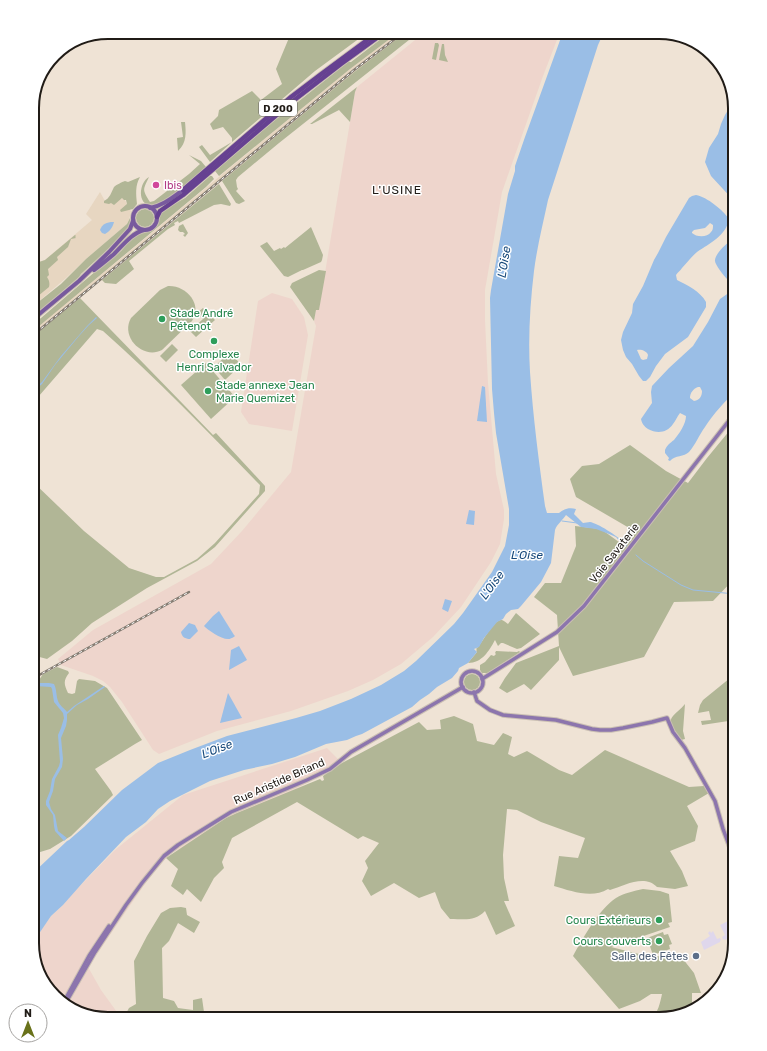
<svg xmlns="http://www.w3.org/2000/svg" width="767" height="1051" font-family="Rubik,sans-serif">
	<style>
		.built { fill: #e7d6c1 }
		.industrial { fill: #eed5cc }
		.education { fill: #dfd7ec }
		.green { fill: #b1b696 }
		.water { fill: #9abee6; fill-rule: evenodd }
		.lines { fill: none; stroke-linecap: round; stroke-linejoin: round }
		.stream { stroke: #9abee6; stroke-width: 1 }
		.secondary-casing { stroke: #cabfb3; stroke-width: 5.5 }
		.primary-casing { stroke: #cabfb3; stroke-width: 6 }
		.highway-casing { stroke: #cabfb3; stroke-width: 6 }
		.secondary { stroke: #8c75ad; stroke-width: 3.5 }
		.primary { stroke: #785a9e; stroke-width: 4 }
		.highway { stroke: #664191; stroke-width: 4.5 }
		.rail-casing { stroke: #847c72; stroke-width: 2.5 }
		.rail { stroke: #fff; stroke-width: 1; stroke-dasharray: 3; stroke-linecap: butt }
		.hotel-dot { fill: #d1479c; stroke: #fff; stroke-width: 1.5 }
		.leisure-dot { fill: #2e9e5b; stroke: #fff; stroke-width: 1.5 }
		.service-dot { fill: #5c6f8a; stroke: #fff; stroke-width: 1.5 }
		.labels { text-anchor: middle; stroke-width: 3; stroke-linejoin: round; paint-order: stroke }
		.shield { fill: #fff; stroke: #635f5c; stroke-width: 1 }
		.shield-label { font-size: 10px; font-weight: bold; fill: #201b16 }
		.hotel-label { font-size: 11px; fill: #b23c85; stroke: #fff; text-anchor: start }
		.leisure-label { font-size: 11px; fill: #27864d; stroke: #fff; text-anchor: start }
		.street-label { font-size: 11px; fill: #201b16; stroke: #fff }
		.service-label { font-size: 11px; fill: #4e5e75; stroke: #fff; text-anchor: end }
		.neighbourhood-label { font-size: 12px; letter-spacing: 1px; fill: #201b16; stroke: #fff }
		.water-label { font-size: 12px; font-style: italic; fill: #16487a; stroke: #fff }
		.rim { fill: none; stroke: #201b16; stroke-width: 2 }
	</style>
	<rect width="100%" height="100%" fill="#efe3d5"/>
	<g class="built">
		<path d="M399 32H406L353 73 32 337V332L54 313 119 260 238 161 350 69Z"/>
		<path d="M100 192 105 201H104L111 203 122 198 125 200 128 206 131 211 129 220 127 224 86 259 66 278 32 307V254L39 262 45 260 92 220 86 214Z"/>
	</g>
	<g class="industrial">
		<path d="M425 32H560L543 76 502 192 485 290V320L488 383 496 474 504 510V519L500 544 491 562 461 607 433 637 401 664 373 680 348 691 291 711 217 731 159 754 153 750 122 702 110 687 103 681 93 676 61 665 58 659 93 630 211 564 242 531 291 472 316 326 314 321 316 310 319 309 355 92 357 87Z"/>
		<path d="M272 293 292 299 304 317 308 335 292 431 249 424 241 412 258 301Z"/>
		<path d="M327 748 342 763 296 789 172 853 166 858 149 878 88 967 101 990 122 1019H103L70 1009 42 981 32 944 34 940 51 916 63 905 74 892 115 850 183 795Z"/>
		<path d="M32 847 37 853V862L32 868Z"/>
		<path d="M422 1016H433L446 1018 447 1019H412Z"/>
	</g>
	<g class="education">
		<path d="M730 920 733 925 735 924V935L725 940 724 939 723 940 722 937 725 935 720 925Z"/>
		<path d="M710 931 711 933 713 931 717 939 720 938 721 940 720 941V942L704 950 701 942 710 936 708 933Z"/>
	</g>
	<g class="green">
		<path d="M308 32H368L315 71 232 142 210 162 199 147 202 145 210 155 232 142V138L223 127 213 130 210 124 218 116 219 110 252 91 261 100 282 84 276 69 291 33 305 34Z"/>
		<path d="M390 32H399L350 69 219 176 215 171 274 121 348 62H351Z"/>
		<path d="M406 32H419L279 143 238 177 236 180 237 187 238 189 236 191 245 201 239 204 236 203 222 181 353 73Z"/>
		<path d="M425 32H440L437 37 421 35Z"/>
		<path d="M435 43H438L439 45 436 60 432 59Z"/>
		<path d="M442 44H444L445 55 448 62 439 60Z"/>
		<path d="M357 87 355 92 350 122 339 110 312 124H310Z"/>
		<path d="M181 122H185C186 132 187 143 178 151L177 138 183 137Z"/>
		<path d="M189 155 201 161 206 167C196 175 167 204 154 205 137 208 138 183 149 177 143 190 142 189 150 202L154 201 189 174 200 164Z"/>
		<path d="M210 176H212L214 179 206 187 32 332V325L41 318 104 264 121 251 133 237 140 232H150L154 229 158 223 160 215 164 210 185 198Z"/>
		<path d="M140 177C135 186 136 194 137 204L133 209 121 212 120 210 127 204 126 200H124L122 198 114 205 111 203 109 204 104 203V201C110 198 111 193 114 187 116 185 122 182 125 181L128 182Z"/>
		<path d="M219 184 231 204 230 206 221 204 214 205 179 223 178 221 174 223 175 225 168 229 129 261 134 269 116 284 105 283 102 280Z"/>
		<circle cx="145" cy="218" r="9"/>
		<path d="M130 218 131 225C116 243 98 258 81 274L79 277 32 318V307L61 284 86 259 127 224Z"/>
		<path d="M183 224 188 233 185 237 183 235 185 234 183 232H180L178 230 179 226Z"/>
		<path d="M311 227 323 255 322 260 321 262 303 270H302L288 277 284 276 260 246 267 242 274 251 280 248 281 249 284 247 285 248Z"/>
		<path d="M75 235 76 236 75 237 76 238 71 239 68 247 57 257 58 260 48 269 49 275 47 277C49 280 50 283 49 287L32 301V254L39 262 45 260Z"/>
		<path d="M319 270 326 271 319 310H316L314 321 290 287 292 283Z"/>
		<path d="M168 286C186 285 203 304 192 321L162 350C143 360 120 337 131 318L160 290Z"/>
		<path d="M80 298C124 344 169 389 213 435L216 433 265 486V491L215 547 197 561 147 588 92 623 72 641 47 659 32 655V481L84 531 129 568 156 577H164L197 559 215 543 259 494 260 485C208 432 158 380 103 331L97 329 32 404V337Z"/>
		<path d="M203 308 215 320 196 337 190 331 203 319 197 313Z"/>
		<path d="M172 344 178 350 166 362 160 356Z"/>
		<path d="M230 352 241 365 225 380 214 367Z"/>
		<path d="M206 363 235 397 211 419 181 385Z"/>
		<path d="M735 424V578L713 601 674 602 644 657 573 676 559 647V660L531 690 524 684 507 693 499 688 505 678 516 663 559 646 557 615 534 597 545 583H561L576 546 575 526 601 529 623 545 631 529 576 497 570 479 582 466 599 464 630 445 666 471 688 483 707 458Z"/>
		<path d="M516 613 540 634 521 648 517 649 503 643H501L498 646 495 640C489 651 482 663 468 663L477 652 476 651 477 650 476 649C482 644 494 618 502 620 505 621 506 623 508 624Z"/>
		<path d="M496 651 517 652 519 651 520 652 488 673H482L480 670V665L485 662 491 655 494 656 496 654 495 653Z"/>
		<path d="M57 667 68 671 69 673C63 681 64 684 68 693L72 694 75 693 77 681 79 679 95 681 107 688 142 740 135 744 95 769 111 791 113 795 71 836 50 849 37 853 32 847V845L35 841 32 838V684L39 680 43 674Z"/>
		<path d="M735 674V720L702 725 701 721 711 720 709 711 698 713 700 705 703 700Z"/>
		<circle cx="472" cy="682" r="8"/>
		<path d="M685 704 683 731 685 739 681 740C676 734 666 724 673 716 676 712 681 709 685 704Z"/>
		<path d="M454 716 473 724 477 741 494 745 503 733 512 737 508 754 514 757 527 751 559 770 572 775 605 750 689 787 704 786 709 793 687 806 698 826 695 841 670 851 682 871 688 886 675 889 657 887C644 874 624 886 610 890L608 889C592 899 571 891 554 886L559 856 578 858 585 838 541 822 517 810 507 809 503 855 504 878 509 901H504L515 926 496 935 485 911C474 922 465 919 450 919L441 908 435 892 419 898 394 883 371 896 362 881 368 868 365 861 379 843 363 836 358 839 297 802 232 838 222 862 224 868 214 878 201 902 187 889 183 895 171 886 178 869 166 858 226 818 237 813 320 779 322 781 324 780 323 776 342 763 419 722 427 730 441 729 440 720Z"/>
		<path d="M643 889 660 891 669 894 672 922 668 923 670 927 611 947 651 957 679 954 694 973 701 993H692V1010L659 1019H648C658 1016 660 1003 662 994H651L640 1001 619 1009 573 956C583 938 599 909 616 898 624 893 634 891 643 889Z"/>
		<path d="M181 907 186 908 187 915 200 922 194 933 178 923 169 941 162 948 163 998 174 1001 178 1008 193 1010V1000L202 998 205 1019H123L129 1008 136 1004 134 961 147 936 161 913 170 908Z"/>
		<path d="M663 932 664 935 668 934 672 944 669 945 670 949 653 955 647 938Z"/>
	</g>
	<g class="water">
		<path d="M563 32H604L598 45 548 200C543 224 537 247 534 271 530 304 528 339 530 372 533 417 539 462 545 506L547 513H559C564 509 569 507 576 509L574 514 583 523C585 523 588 522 590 522 597 523 618 536 623 542L621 543 616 537 609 534 596 529 581 527 566 515C563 520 557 524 555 530L551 563 541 582 521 606 518 609 511 610 506 614 503 619 497 622 484 638 479 647 474 649 477 652 468 663 459 668 458 671 452 678 437 687 429 694 420 700 412 707 362 734 356 736 347 740 326 744 295 757 285 760 272 764 244 770 210 781 170 801 158 809 146 822 126 837 86 879 63 905 51 916 32 944V874L67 841 69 840 84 827 122 790 158 763 190 750 227 736 296 718 320 711 351 699 381 685 404 671 416 661 454 624 463 613 492 572 505 546 509 525V509L496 433 494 413 492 389 490 298 491 290 508 194 515 171V166L525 137Z"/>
		<path d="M732 99 735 108V202L711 176 705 162 709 148 718 134 721 124 725 115 731 105Z"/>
		<path d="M696 195C707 197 723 210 729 219 726 236 710 243 697 252 691 257 687 263 682 268 680 271 678 272 676 275L677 280C687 285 700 291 706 302V307L688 337 665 354 656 366 650 377 646 381H643L639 376 632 364 626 357 623 350 621 340 623 332 632 313 633 304 643 286 654 260 658 253 666 237 689 198 692 196ZM710 223 713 225C713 228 713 230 711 232 707 238 696 237 692 233V232L694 230 705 228ZM637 350C641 349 647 351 648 355L647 359 643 360 641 359Z"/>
		<path d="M113 222H114C113 227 109 232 105 234L102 233 100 230C102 224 107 222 113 222Z"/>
		<path d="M735 236V391C725 402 713 414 705 427 699 435 696 444 689 452 684 457 675 455 670 461L668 460 669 458 665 453V450C667 445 670 443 674 440 679 434 686 424 686 416L680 413C677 417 676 420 673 424 667 433 657 434 648 429 644 426 642 424 641 419L652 403 651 392 652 386 669 368 693 346 708 322 720 299 730 292C734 284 732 283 727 279 724 276 714 264 715 260 716 252 729 242 735 236ZM698 387H700L702 391C702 396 700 400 694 401L690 398C690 393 693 389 698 387Z"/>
		<path d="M96 317 97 318 89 325 79 336 55 365 42 384 32 393V391L42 382 61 356 87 326Z"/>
		<path d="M482 386 485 387 487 422 477 421Z"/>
		<path d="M469 510 475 511 474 525 466 524Z"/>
		<path d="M445 599 452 601 448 612 442 609Z"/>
		<path d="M219 611 234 635 235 636C234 637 230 639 229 639 222 640 208 630 204 626L213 616Z"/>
		<path d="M189 623 195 625 198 631 190 639C185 639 182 637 181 632Z"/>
		<path d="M239 646 247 660 229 670 231 650Z"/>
		<path d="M33 660 36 661 37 664C36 673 29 675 37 683H49L54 684C57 690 56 696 58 701 60 706 64 708 67 712L74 706 104 686 105 687 88 699 77 705 67 714V720L66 726 61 738 63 759 62 767 55 779 53 791 49 802 51 809 55 815 58 831 67 838 64 841 55 831 54 826 53 815 46 805V801L50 791 52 779 59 766 60 762 58 735 61 728 64 718 63 713 54 702 52 689 51 687 35 686 32 685V669L34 665 32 664V661Z"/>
		<path d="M228 693 242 718 220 723Z"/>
	</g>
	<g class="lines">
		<g class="stream">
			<path d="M562 521 577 523"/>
			<path d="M625 545 627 546"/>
			<path d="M636 555 643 561 681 585 693 590 735 594"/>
		</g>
		<g class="secondary-casing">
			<g id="secondary">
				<circle cx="472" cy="682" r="11"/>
				<path d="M482 679 557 632 584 606 735 413"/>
				<path d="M474 692 477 701 490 710 503 715 556 720 592 729 600 730H611L623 728 652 722 667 718 673 732 685 748 715 801 723 829 735 861"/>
				<path d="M66 998 89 956 109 926"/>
				<path d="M65 1004 95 952 126 905 142 883 164 856 178 845 231 812 307 780 330 769 351 752 463 687"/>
			</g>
		</g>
		<g class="primary-casing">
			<g id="primary">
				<circle cx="145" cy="218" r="12"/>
				<path d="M150 208C163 206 173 197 183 190"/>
				<path d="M94 270C101 265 108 259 114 254 123 245 132 233 144 230"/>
				<path d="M32 320 79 281 109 252 130 229 133 221"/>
			</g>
		</g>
		<g class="highway-casing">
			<g id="highway">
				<path d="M183 190 291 97 320 75 378 32"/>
				<path d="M157 217 160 211 183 195 293 101 341 64 385 32"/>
			</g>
		</g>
		<use href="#secondary" class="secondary"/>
		<use href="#primary" class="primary"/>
		<use href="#highway" class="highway"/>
		<g class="rail-casing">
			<g id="rail">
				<path d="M32 336 354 70 404 32"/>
				<path d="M32 679 189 592"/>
			</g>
		</g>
		<use href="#rail" class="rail"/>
	</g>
	<circle class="hotel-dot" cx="156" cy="185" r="4"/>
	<g class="leisure-dot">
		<circle cx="162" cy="319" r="4"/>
		<circle cx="214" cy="341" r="4"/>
		<circle cx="208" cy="391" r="4"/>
		<circle cx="659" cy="920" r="4"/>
		<circle cx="659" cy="941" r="4"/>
	</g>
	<circle class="service-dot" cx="696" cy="956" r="4"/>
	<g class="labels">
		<rect class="shield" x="259" y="100" width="38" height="16" rx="3"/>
		<g class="shield-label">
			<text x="278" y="112">D 200</text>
		</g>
		<g class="hotel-label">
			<text x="164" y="189">Ibis</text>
		</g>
		<g class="leisure-label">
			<text x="170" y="317">Stade André<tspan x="170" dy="13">Pétenot</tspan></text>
			<text x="214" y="358" text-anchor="middle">Complexe<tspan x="214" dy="13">Henri Salvador</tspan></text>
			<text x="216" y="389">Stade annexe Jean<tspan x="216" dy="13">Marie Quemizet</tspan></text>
			<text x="651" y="924" text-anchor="end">Cours Extérieurs</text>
			<text x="651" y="945" text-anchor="end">Cours couverts</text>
		</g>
		<g class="street-label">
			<text transform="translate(614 553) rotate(-52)" y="4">Voie Savaterie</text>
			<text transform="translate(279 781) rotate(-24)" y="4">Rue Aristide Briand</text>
		</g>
		<g class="service-label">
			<text x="688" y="960">Salle des Fêtes</text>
		</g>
		<g class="neighbourhood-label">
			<text x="397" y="194">L'USINE</text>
		</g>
		<g class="water-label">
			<text transform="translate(504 262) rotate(-81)" y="4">L'Oise</text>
			<text x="527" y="559">L’Oise</text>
			<text transform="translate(492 585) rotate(-54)" y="4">L'Oise</text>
			<text transform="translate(217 749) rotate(-21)" y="4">L'Oise</text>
		</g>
	</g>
	<path d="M0 0H767V1051H0ZM108 39H659A69 69 0 0 1 728 108V943A69 69 0 0 1 659 1012H108A69 69 0 0 1 39 943V108A69 69 0 0 1 108 39Z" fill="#fff" fill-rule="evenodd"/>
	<path class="rim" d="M108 39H659A69 69 0 0 1 728 108V943A69 69 0 0 1 659 1012H108A69 69 0 0 1 39 943V108A69 69 0 0 1 108 39Z"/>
	<g transform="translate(28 1023)"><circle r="19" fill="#ffffff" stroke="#a6a4a2"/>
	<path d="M0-3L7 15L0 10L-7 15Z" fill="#69721a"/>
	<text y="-6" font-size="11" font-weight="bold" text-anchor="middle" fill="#201b16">N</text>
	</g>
</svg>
